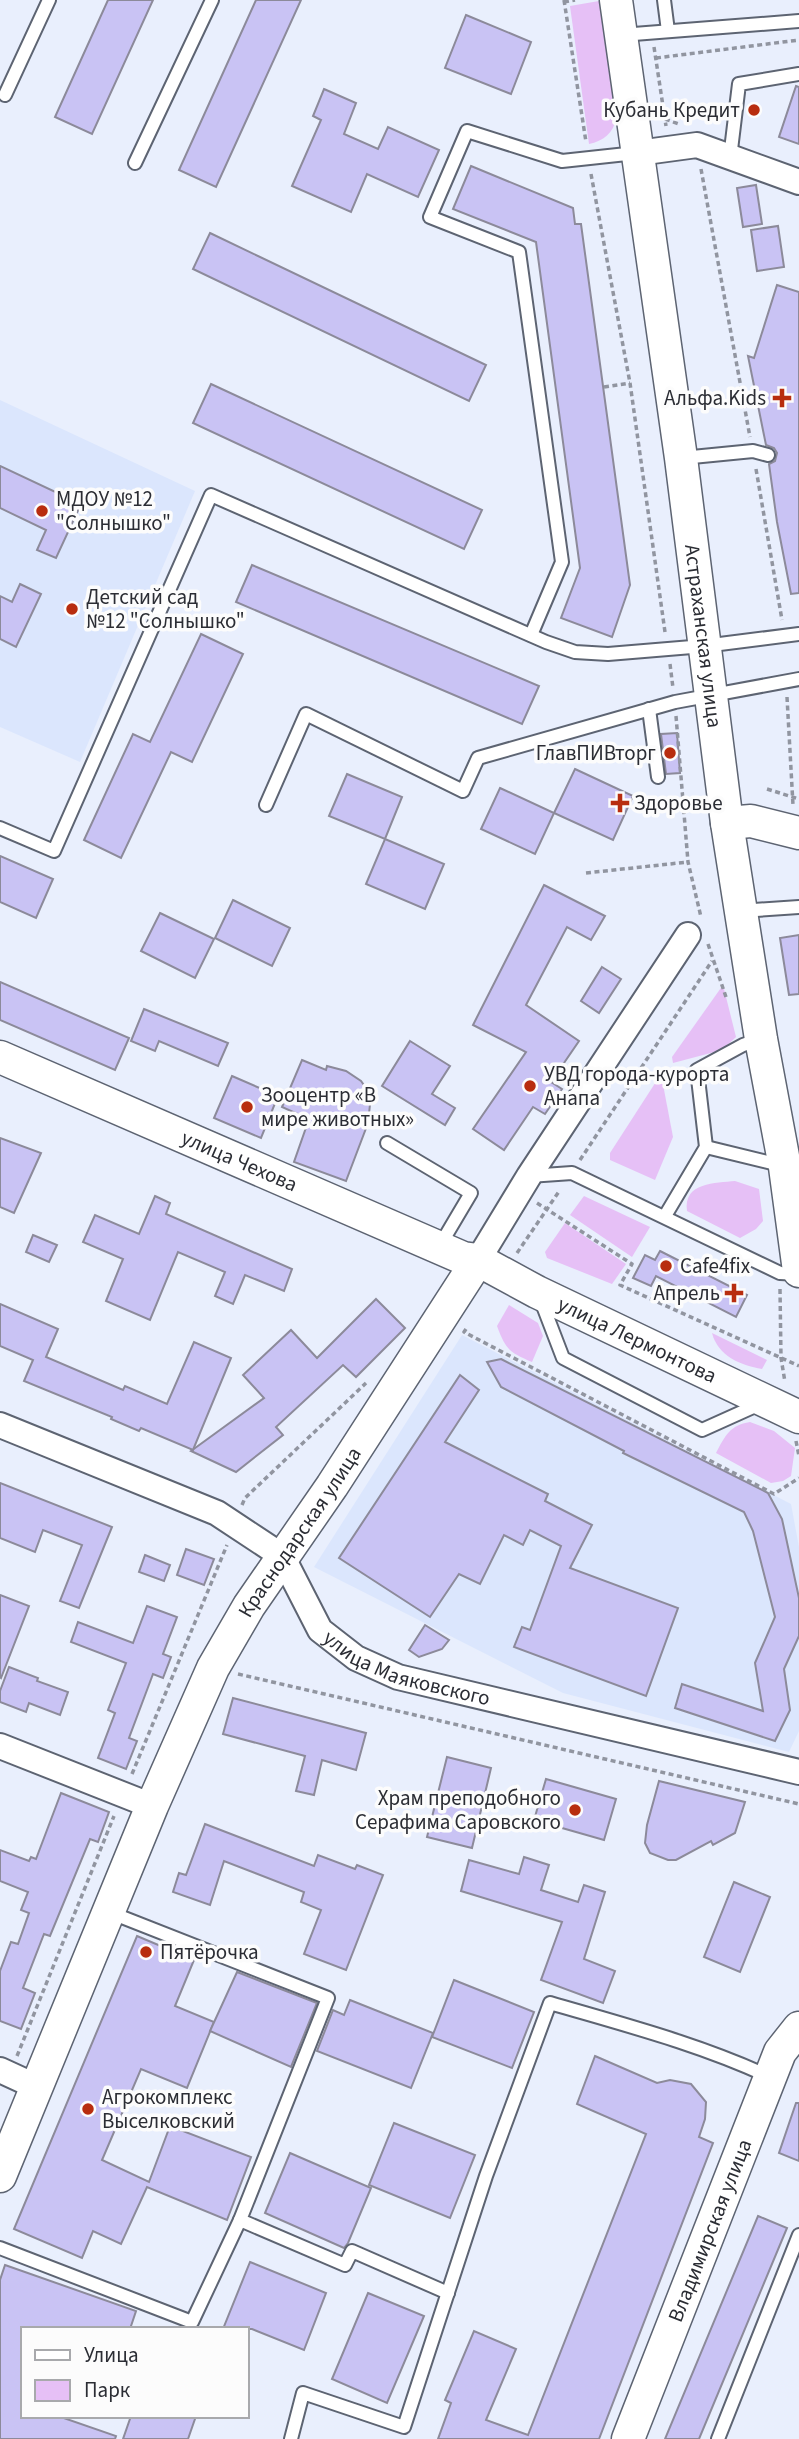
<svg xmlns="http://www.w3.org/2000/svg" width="799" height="2439" font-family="'Source Sans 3',sans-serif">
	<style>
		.built { fill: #dbe6fd }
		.green { fill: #e6c0f6 }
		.building { fill: #c9c3f4; stroke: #8c8a9a; stroke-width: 2 }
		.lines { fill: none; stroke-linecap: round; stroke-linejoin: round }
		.service-casing { stroke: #5d6472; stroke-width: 16 }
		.minor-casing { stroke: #5d6472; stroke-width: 28 }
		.tertiary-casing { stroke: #5d6472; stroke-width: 35 }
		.path { stroke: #9195a0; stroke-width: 3.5; stroke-dasharray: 5 3.5; stroke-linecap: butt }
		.service { stroke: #fff; stroke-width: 12 }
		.minor { stroke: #fff; stroke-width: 24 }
		.tertiary { stroke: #fff; stroke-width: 32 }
		.poi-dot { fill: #b82d0f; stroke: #fcfcfc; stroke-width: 2.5 }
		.labels { text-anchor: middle; stroke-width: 7; stroke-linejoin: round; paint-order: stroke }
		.poi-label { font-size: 21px; fill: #2b2d34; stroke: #fcfcfc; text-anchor: start }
		.street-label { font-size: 21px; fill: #2b2d34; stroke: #fcfcfc }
	</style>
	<rect width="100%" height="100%" fill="#e9effd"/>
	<g class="built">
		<path d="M0 400 195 491 80 762 0 727Z"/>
		<path d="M462 1335 791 1504 799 1547V1731L789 1752 563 1693 314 1567Z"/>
	</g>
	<g class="green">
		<path d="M599 1 616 118C614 133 603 141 589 144L570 6Z"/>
		<path d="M723 985 736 1037 722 1050 673 1063 672 1057Z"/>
		<path d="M661 1074 673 1137 655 1180 610 1160V1153Z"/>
		<path d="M735 1181 759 1189 763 1221 756 1229 740 1238 687 1211C683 1182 716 1183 735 1181Z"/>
		<path d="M584 1196 650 1227 632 1257 570 1215Z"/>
		<path d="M565 1223 626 1264 612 1284 547 1258 545 1252Z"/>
		<path d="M509 1305 538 1323 543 1336 532 1362C509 1352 506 1350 497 1326Z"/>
		<path d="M712 1333 767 1360 762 1369C740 1365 718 1356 712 1333Z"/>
		<path d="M750 1422 774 1431 795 1448 791 1476 783 1481 771 1483 716 1453C725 1436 730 1425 750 1422Z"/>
	</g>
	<g class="building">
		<path d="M108 0H153L92 134 55 117Z"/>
		<path d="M256 0H301L216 187 179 170Z"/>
		<path d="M466 15 531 42 511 94 445 68Z"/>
		<path d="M796 86 799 87V144L779 137Z"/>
		<path d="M324 89 356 103 344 134 378 149 388 127 439 150 418 197 367 174 351 212 292 186 321 120 313 116Z"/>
		<path d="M471 166 573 208 575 224H581L630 585 612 637 561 618 580 568 536 242 453 209Z"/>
		<path d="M756 185 762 224 743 227 737 188Z"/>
		<path d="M778 226 784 267 757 271 751 230Z"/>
		<path d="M210 233 486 365 469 401 193 269Z"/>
		<path d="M777 285 799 292V593L791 594 777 522 769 464 775 461 777 453 774 448 766 445 748 356 754 358Z"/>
		<path d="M211 384 482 510 464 549 193 423Z"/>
		<path d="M0 466 81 504 56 558 37 550 46 530 0 508Z"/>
		<path d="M252 565 539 686 522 724 236 602Z"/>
		<path d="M20 584 41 594 16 647 0 639V596L12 602Z"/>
		<path d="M201 634 243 654 192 762 171 752 121 858 84 840 133 734 150 742Z"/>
		<path d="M677 733 680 773 666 774 661 734Z"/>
		<path d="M575 769 633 796 613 840 554 813Z"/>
		<path d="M347 774 402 797 385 839 329 816Z"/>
		<path d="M500 788 554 813 535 854 481 829Z"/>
		<path d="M385 839 444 864 425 909 366 884Z"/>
		<path d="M0 856 53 879 36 918 0 902Z"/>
		<path d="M544 885 605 916 591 940 567 927 526 1005 579 1041 551 1082 562 1089 545 1114 533 1107 504 1150 473 1129 526 1052 473 1025Z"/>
		<path d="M233 900 290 928 272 966 215 938Z"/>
		<path d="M160 913 214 939 195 978 141 951Z"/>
		<path d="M799 935V994L789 995 780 938Z"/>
		<path d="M602 967 621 979 599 1013 581 1001Z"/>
		<path d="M0 982 129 1038 115 1070 0 1020Z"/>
		<path d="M144 1009 228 1043 218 1066 159 1041 155 1051 131 1041Z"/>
		<path d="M410 1041 450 1066 432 1094 455 1108 445 1125 382 1086Z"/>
		<path d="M302 1060 326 1070 327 1066 346 1071 361 1081 371 1095 368 1123 346 1181 294 1162 309 1119 282 1107Z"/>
		<path d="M232 1076 278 1096 261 1138 214 1118Z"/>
		<path d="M0 1138 41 1153 14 1213 0 1207Z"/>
		<path d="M155 1196 170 1203 166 1214 292 1269 284 1291 245 1275 233 1304 215 1296 225 1272 178 1252 150 1320 106 1301 123 1259 83 1242 95 1215 139 1234Z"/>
		<path d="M33 1235 57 1245 49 1262 26 1252Z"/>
		<path d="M660 1251 747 1295 736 1317 656 1276 651 1286 633 1278 645 1255 655 1260Z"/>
		<path d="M376 1299 405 1328 356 1377 343 1365 276 1427 283 1435 236 1472 191 1451 264 1398 243 1375 291 1330 317 1358Z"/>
		<path d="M0 1304 58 1329 46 1357 123 1390 125 1386 167 1404 194 1342 231 1358 193 1450 141 1428 139 1431 111 1419 112 1417 24 1381 33 1360 0 1346Z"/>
		<path d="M501 1359 768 1493 782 1519 799 1598V1636L784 1669 790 1710 775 1741 675 1708 682 1684 763 1711 755 1663 775 1617 753 1531 744 1512 623 1453 624 1451 501 1387 487 1362Z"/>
		<path d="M460 1375 479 1390 445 1442 548 1494 545 1501 592 1525 570 1568 678 1608 646 1696 514 1647 522 1627 530 1630 561 1546 530 1530 523 1545 504 1535 480 1584 459 1574 430 1617 339 1558Z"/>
		<path d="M0 1483 112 1527 79 1608 60 1601 82 1545 43 1530 35 1552 0 1538Z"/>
		<path d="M186 1549 214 1559 204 1585 177 1575Z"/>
		<path d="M145 1555 170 1565 164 1581 139 1572Z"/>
		<path d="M0 1595 29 1606 1 1678 0 1677Z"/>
		<path d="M147 1606 177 1617 163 1654 171 1657 163 1678 153 1674 129 1738 137 1741 126 1769 98 1758 115 1713 108 1710 126 1663 71 1642 78 1622 133 1643Z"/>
		<path d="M425 1625 449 1640 442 1649 419 1657 409 1650Z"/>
		<path d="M9 1667 38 1678 37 1681 68 1692 60 1715 29 1703 26 1712 0 1702V1691Z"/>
		<path d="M233 1698 366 1733 356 1770 322 1760 314 1795 296 1791 305 1756 223 1734Z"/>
		<path d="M447 1757 491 1768 472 1848 427 1837Z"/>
		<path d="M546 1779 616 1799 604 1840 534 1820Z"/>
		<path d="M659 1781 745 1802 735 1833 713 1845 711 1841 676 1860H668L650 1853 645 1843 647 1825Z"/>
		<path d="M61 1793 109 1812 98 1842 90 1839 50 1936 44 1934 23 1988 35 1993 21 2029 0 2021V1971L11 1942 18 1944 29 1913 21 1910 28 1892 0 1881V1850L29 1861 31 1857 36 1859Z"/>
		<path d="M205 1824 314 1866 318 1855 355 1869 357 1865 383 1875 346 1970 304 1954 321 1910 301 1902 304 1892 224 1861 210 1905 173 1892 179 1873 186 1875Z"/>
		<path d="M524 1857 549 1865 541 1890 578 1902 584 1885 605 1892 584 1959 615 1971 603 2003 541 1980 562 1922 461 1891 469 1860 519 1874Z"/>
		<path d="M734 1882 770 1897 740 1972 704 1957Z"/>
		<path d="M137 1936 194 1960 175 2006 214 2022 187 2088 141 2069 102 2160 149 2182 170 2126 251 2157 227 2220 147 2187 121 2244 93 2231 82 2258 14 2229Z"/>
		<path d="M237 1972 317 2003 291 2067 210 2031Z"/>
		<path d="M454 1980 534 2012 512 2068 432 2037Z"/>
		<path d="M350 2000 433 2033 411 2088 317 2051 333 2010 344 2015Z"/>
		<path d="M595 2056 657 2083 670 2080 691 2084 706 2102 705 2119 699 2137 713 2143 599 2439H438L451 2403 445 2400 474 2331 516 2349 486 2420 528 2435 646 2134 577 2104Z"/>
		<path d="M796 2103H799V2161L779 2153Z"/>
		<path d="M394 2123 475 2155 450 2218 369 2185Z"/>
		<path d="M290 2153 371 2188 348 2243 344 2248 265 2213Z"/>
		<path d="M758 2216 787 2228 699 2439H665Z"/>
		<path d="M250 2262 326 2293 304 2350 252 2329H223Z"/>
		<path d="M5 2265 136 2311 130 2329H23V2416H58L116 2436 115 2439H0V2280Z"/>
		<path d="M368 2293 424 2316 387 2403 332 2379Z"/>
		<path d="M131 2416H196L188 2439H123Z"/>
	</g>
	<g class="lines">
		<g class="service-casing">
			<g id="service">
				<path d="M664 0 668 31"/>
				<path d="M621 35 799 21"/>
				<path d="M5 95 49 0"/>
				<path d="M730 158 739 84 799 74"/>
				<path d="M135 163 212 0"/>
				<path d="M682 458 753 451 768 455"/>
				<path d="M531 635 562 562 519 252 430 217 467 131 562 161 636 153"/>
				<path d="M649 709 658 777"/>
				<path d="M266 805 306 714 463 791 478 758 675 702 799 679"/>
				<path d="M0 828 54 851 211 495 546 642 575 652 608 654 704 646 799 634"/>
				<path d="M740 911 799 907"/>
				<path d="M387 1143 471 1193 439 1247"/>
				<path d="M706 1147 784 1166"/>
				<path d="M529 1176 572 1173 780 1273 799 1274"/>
				<path d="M665 1216 706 1147 697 1070 743 1045 760 1039"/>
				<path d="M540 1298 563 1358 702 1430 762 1403"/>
				<path d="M109 1912 328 1998 240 2220 345 2265 352 2251 448 2293"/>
				<path d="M0 2248 192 2322 240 2220"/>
				<path d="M291 2439 303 2393 404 2427 486 2176 550 2003C625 2025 699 2044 770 2077"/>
				<path d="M718 2439 799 2235"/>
			</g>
		</g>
		<g class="minor-casing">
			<g id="minor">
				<path d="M638 153 697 145 799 182"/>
				<path d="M478 1260 529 1176 688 935"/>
				<path id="s1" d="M0 1425 217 1513 282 1556 320 1630 356 1658 398 1677 799 1772"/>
				<path d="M0 1746 152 1806"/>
				<path d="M0 2070 37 2087"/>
			</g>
		</g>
		<g class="tertiary-casing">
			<g id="tertiary">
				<path id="s2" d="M616 0 681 458 727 823 761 1039 785 1167 799 1271"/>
				<path d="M727 823 751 821 799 833"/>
				<path id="s3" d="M0 1057 463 1258 478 1260 537 1292 799 1417"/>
				<path id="s4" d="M0 2176 152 1806 213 1668 249 1606 332 1486 478 1260"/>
				<path id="s5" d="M628 2439 780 2052 799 2028"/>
			</g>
		</g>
		<g class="path">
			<path d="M564 0 586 142"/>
			<path d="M564 2 575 0"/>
			<path d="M654 47 666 126"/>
			<path d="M656 58 799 40"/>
			<path d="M665 119 679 124"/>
			<path d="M701 169 750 437"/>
			<path d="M591 174 630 383 665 632"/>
			<path d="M604 387 630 383"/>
			<path d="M756 469 782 620"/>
			<path d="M670 664 673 688"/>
			<path d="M787 697 793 805"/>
			<path d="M676 716 688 862 701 917"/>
			<path d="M767 789 799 799"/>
			<path d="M586 873 688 862"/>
			<path d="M708 944 727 1000"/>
			<path d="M580 1160 712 961"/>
			<path d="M537 1203 632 1264 620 1285 799 1366"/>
			<path d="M517 1253 560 1190"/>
			<path d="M780 1289 781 1358 785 1382"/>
			<path d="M466 1329 464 1332 774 1494 799 1478"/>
			<path d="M796 1441 799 1456"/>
			<path d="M242 1505 245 1498 366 1383"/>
			<path d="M238 1674 799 1804"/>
			<path d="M132 1774 227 1545"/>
			<path d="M17 2056 114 1816"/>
		</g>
		<use href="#service" class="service"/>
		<use href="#minor" class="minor"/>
		<use href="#tertiary" class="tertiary"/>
	</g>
	<g class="poi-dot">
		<circle cx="754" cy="110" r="7"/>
		<path d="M778.5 387.5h7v7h7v7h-7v7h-7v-7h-7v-7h7z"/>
		<circle cx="42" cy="511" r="7"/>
		<circle cx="72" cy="609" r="7"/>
		<circle cx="670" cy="753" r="7"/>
		<path d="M616.5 792.5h7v7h7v7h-7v7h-7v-7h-7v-7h7z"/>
		<circle cx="530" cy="1086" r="7"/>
		<circle cx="247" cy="1107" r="7"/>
		<circle cx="666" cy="1266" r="7"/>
		<path d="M730.5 1282.5h7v7h7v7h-7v7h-7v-7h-7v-7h7z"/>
		<circle cx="575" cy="1810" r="7"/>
		<circle cx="146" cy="1952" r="7"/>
		<circle cx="88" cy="2109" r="7"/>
	</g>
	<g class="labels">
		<g class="poi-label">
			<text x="740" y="117" text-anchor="end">Кубань Кредит</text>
			<text x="766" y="405" text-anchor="end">Альфа.Kids</text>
			<text x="56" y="506">МДОУ №12<tspan x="56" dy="24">"Солнышко"</tspan></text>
			<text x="86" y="604">Детский сад<tspan x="86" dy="24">№12 "Солнышко"</tspan></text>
			<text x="656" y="760" text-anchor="end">ГлавПИВторг</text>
			<text x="634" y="810">Здоровье</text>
			<text x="544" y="1081">УВД города-курорта<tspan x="544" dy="24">Анапа</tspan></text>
			<text x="261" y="1102">Зооцентр «В<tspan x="261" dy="24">мире животных»</tspan></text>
			<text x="680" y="1273">Cafe4fix</text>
			<text x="720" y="1300" text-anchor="end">Апрель</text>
			<text x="561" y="1805" text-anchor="end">Храм преподобного<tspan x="561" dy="24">Серафима Саровского</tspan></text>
			<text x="160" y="1959">Пятёрочка</text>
			<text x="102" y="2104">Агрокомплекс<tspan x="102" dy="24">Выселковский</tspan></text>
		</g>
		<g class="street-label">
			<text dy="7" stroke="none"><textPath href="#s2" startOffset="642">Астраханская улица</textPath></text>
			<text dy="7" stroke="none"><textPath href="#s3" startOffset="261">улица Чехова</textPath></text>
			<text dy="7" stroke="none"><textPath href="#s3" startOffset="698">улица Лермонтова</textPath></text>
			<text dy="7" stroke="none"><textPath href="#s4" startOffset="712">Краснодарская улица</textPath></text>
			<text dy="7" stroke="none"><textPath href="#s1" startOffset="492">улица Маяковского</textPath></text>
			<text dy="7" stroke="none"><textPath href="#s5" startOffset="224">Владимирская улица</textPath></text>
		</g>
	</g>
	<rect x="21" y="2327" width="228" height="91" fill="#fcfcfc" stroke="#a8a9ac" stroke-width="2"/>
	<rect x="35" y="2350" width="35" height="10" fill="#ffffff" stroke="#a8a9ac" stroke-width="2"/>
	<text x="84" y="2362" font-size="21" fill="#2b2d34">Улица</text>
	<rect x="35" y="2380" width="35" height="21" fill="#e6c0f6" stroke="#a8a9ac" stroke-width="2"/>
	<text x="84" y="2397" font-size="21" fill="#2b2d34">Парк</text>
</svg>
